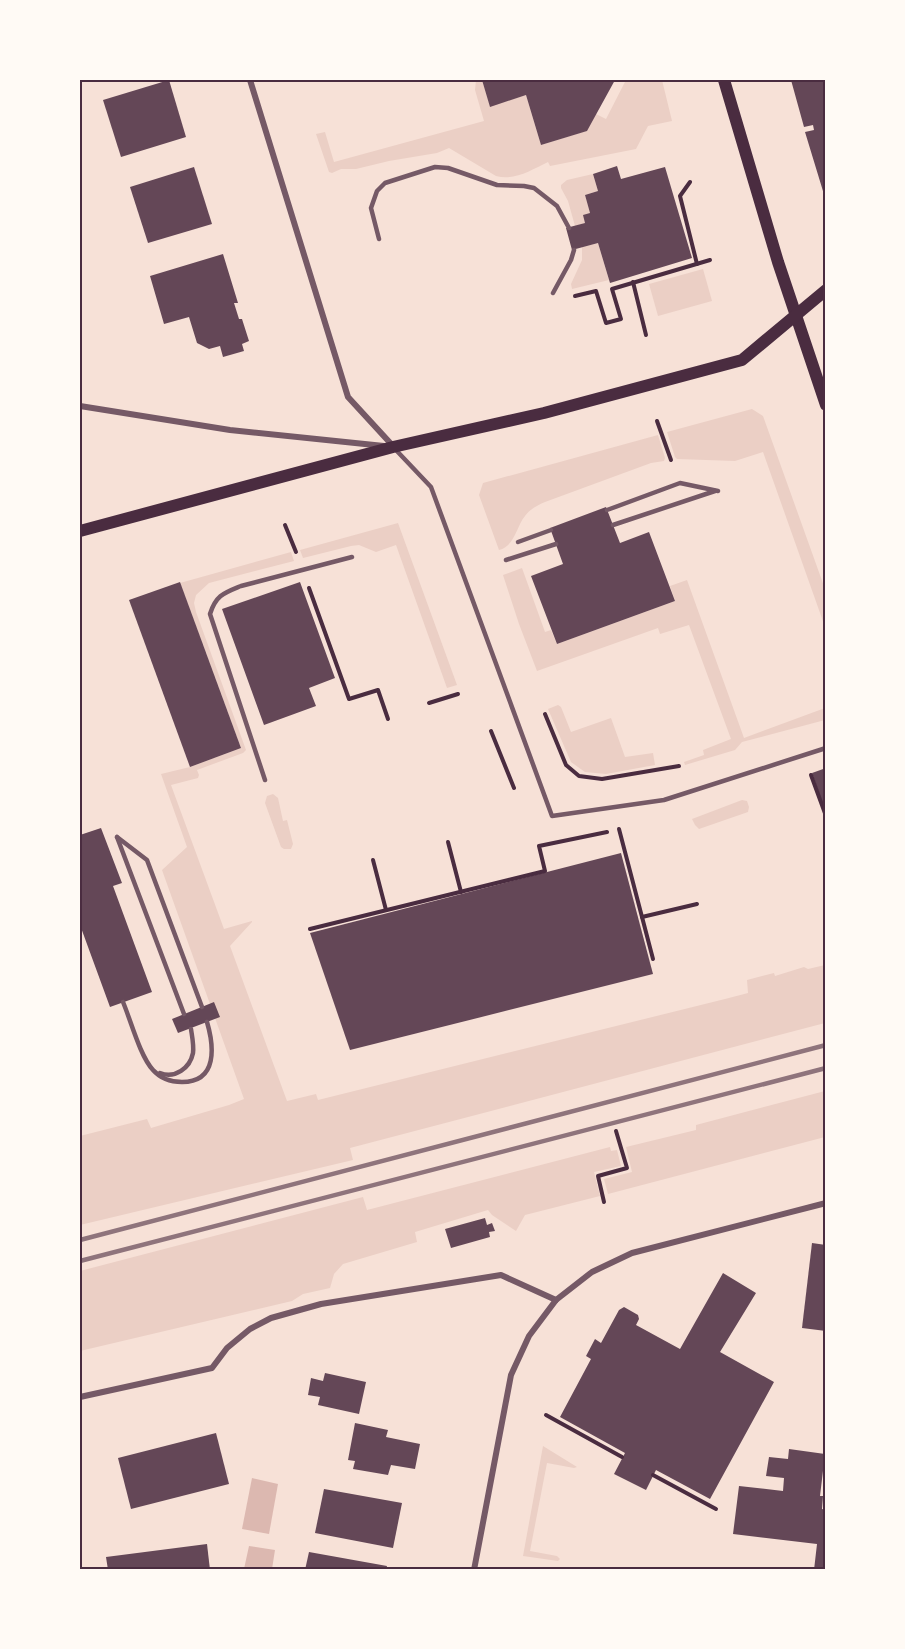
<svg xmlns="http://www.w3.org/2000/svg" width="905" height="1649" font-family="Inter,sans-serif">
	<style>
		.green { fill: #ebcfc5 }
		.water { fill: #dcb8b0 }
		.building { fill: #644757 }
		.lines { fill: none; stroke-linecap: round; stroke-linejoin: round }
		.path { stroke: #4a2c40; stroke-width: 4 }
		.service { stroke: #755966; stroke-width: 4.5 }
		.minor { stroke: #755966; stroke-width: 6 }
		.secondary { stroke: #4a2c40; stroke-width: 12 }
		.rail { stroke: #8f747c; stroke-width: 4.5 }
		.neatline { fill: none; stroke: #4a2c40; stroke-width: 2 }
	</style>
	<rect width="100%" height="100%" fill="#f7e1d7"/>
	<g class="green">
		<path d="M476 80H482L490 106 526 95 541 145 586 131 596 114 606 119 626 80H662L672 121 648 126 636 149 550 166 548 162C531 170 515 181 496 176L449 148 437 153 389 161 356 169H341L332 173 329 172 316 134 325 132 334 162 484 121 475 90Z"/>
		<path d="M593 174 598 191 585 195 590 213 585 223 575 226 568 201 561 188V185L567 180Z"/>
		<path d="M598 243 609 280 572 289 571 284 582 260V247Z"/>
		<path d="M703 269 712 301 658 316 649 284Z"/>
		<path d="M752 409 763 416 825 589V627L763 452 735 461 677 459 675 457 667 432Z"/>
		<path d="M658 435 665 458 664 461 651 463 545 502C538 505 530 509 525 516 516 527 515 546 499 550L479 495 483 483Z"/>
		<path d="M398 523 457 685 447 688 396 545 376 552 359 545 351 546 303 558 300 550Z"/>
		<path d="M291 552 294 561 209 583 196 595 194 603 196 612 246 750 243 753 197 770 199 775 198 778 171 785 224 929 252 921V922L230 946 287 1101 316 1094 318 1100 725 999 748 993 747 980 774 973 775 976 804 967 808 969 825 965V1023L350 1148 353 1160 80 1225V1136L147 1119 151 1128 229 1105 244 1099 162 870 187 847 161 774 190 767 241 748 180 583Z"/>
		<path d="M522 568 545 632 551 630 557 644 675 601 670 586 687 580 744 738 825 708V720L742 742 735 750 685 765 684 762 704 755 703 750 731 739 689 625 660 634 658 628 537 671 519 624 503 575Z"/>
		<path d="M558 705 561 707 571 732 611 718 625 757 653 753 655 765 606 774 585 772 571 762 548 709Z"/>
		<path d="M273 794 278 798 283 821 287 820 293 844 291 849H284L281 847 265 803 267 796Z"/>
		<path d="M742 800 747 801 749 807 748 812 699 829 695 825 692 819Z"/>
		<path d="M825 1091V1137L608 1194 604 1179 632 1172 626 1147 696 1130V1125Z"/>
		<path d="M610 1147 611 1151 617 1150 621 1166 594 1172 600 1196 525 1215 516 1231 492 1215 488 1210 415 1232 417 1242 343 1264 334 1274 330 1288 303 1294 292 1301 80 1351V1271L363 1197 367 1210Z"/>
		<path d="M543 1446 577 1467 574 1468 547 1463 530 1551 557 1556 560 1559 558 1561 523 1556Z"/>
	</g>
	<g class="water">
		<path d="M252 1478 278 1484 269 1534 242 1529Z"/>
		<path d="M249 1546 275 1550 272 1569H244Z"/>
	</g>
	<g class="building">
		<path d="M169 80 186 137 121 157 103 100Z"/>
		<path d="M482 80H615L587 131 541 145 526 95 490 107Z"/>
		<path d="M791 80H826V201L805 132 814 130 813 125 804 127Z"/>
		<path d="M617 166 621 179 665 167 692 258 610 283 598 243 572 250 566 228 585 223 583 215 590 213 585 195 598 191 593 174Z"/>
		<path d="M194 167 212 224 148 243 130 187Z"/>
		<path d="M223 254 238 303H234L239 319H242L249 341 242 344 244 351 223 357 220 346 209 349 197 343 189 317 164 324 150 276Z"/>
		<path d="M606 507 620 543 649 532 675 601 557 644 531 576 563 564 550 528Z"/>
		<path d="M180 582 241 748 190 767 129 600Z"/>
		<path d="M300 582 335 678 309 688 316 706 264 725 222 609Z"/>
		<path d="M826 768V810H825L812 773Z"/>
		<path d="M101 828 122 883 113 886 152 992 110 1007 80 925V835Z"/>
		<path d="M621 853 653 974 350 1050 310 933Z"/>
		<path d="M214 1002 220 1017 178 1033 172 1019Z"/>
		<path d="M485 1218 487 1225 492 1223 495 1231 489 1232 490 1237 451 1248 445 1229Z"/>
		<path d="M812 1243 826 1245V1331L802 1328Z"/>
		<path d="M723 1273 756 1293 720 1352 774 1382 710 1499 656 1470 646 1490 614 1474 625 1453 560 1417 591 1359 586 1356 595 1339 601 1343 619 1310 624 1307 638 1315 639 1319 636 1325 680 1349Z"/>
		<path d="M325 1373 366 1382 359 1414 318 1405 320 1397 308 1395 311 1378 323 1381Z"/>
		<path d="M355 1423 388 1430 386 1437 420 1444 415 1469 391 1465 388 1475 353 1469 355 1461 348 1460Z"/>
		<path d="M216 1433 229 1484 131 1509 118 1458Z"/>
		<path d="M789 1449 825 1454 820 1496H823L822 1509 826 1510V1570H814L817 1544 733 1534 739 1486 783 1491 784 1478 766 1476 769 1457 788 1459Z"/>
		<path d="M324 1489 402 1503 393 1548 315 1533Z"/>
		<path d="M207 1544 210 1570H108L106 1557Z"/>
		<path d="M309 1552 387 1566 386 1570H305Z"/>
	</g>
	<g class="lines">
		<g class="path">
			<path d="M690 182 680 196 697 264"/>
			<path d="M633 282 646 335"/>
			<path d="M575 296 596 291 606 323 621 319 612 289 710 260"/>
			<path d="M657 421 671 460"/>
			<path d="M285 525 296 552"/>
			<path d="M309 588 349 699 378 690 388 719"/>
			<path d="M429 703 458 694"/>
			<path d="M545 714 566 765 579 776 602 779 679 766"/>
			<path d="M491 731 514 788"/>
			<path d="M811 775 826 816"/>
			<path d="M619 829 653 959"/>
			<path d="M448 842 461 892"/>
			<path d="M373 860 386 910"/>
			<path d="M642 917 697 904"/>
			<path d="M310 929 545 871 539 846 607 832"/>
			<path d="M604 1202 598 1176 627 1168 616 1131"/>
			<path d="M546 1415 622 1457"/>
			<path d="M653 1475 716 1509"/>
		</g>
		<g class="service">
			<path d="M379 239 371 208 377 191 385 183 435 167 448 168 497 185 524 186 534 188 557 206 569 228"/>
			<path d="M553 293 571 260 574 250"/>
			<path d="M395 449 431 487 552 816 664 800 826 748"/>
			<path d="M607 510 680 483 718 491"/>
			<path d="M613 525 715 491"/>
			<path d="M518 542 551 530"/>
			<path d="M506 560 556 544"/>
			<path d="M265 780 210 614C216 595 224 593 241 586L352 557"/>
			<path d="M117 837 147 860 202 1007"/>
			<path d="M117 837 184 1014"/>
			<path d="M123 1002C131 1021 140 1056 153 1070 160 1078 171 1082 182 1082 218 1082 214 1046 207 1022"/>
			<path d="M160 1073C175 1079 190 1068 193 1053 194 1045 192 1036 191 1029"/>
		</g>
		<g class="minor">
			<path d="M250 80 348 397 393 446"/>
			<path d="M80 406 230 430 384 446"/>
			<path d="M80 1397 212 1368 227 1348 250 1329 271 1318 321 1304 501 1275 556 1300"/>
			<path d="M474 1570 511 1375 529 1336 556 1300 592 1272 632 1253 826 1203"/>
		</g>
		<g class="secondary">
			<path d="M724 80 778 262 826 405"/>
			<path d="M80 531 393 447 544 413 742 360 826 290"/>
		</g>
		<g class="rail">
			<path d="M80 1240 826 1045"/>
			<path d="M80 1261 826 1068"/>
		</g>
	</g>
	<rect width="905" height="1649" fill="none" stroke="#fffaf5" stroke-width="162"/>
	<rect x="81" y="81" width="743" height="1487" class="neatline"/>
</svg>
